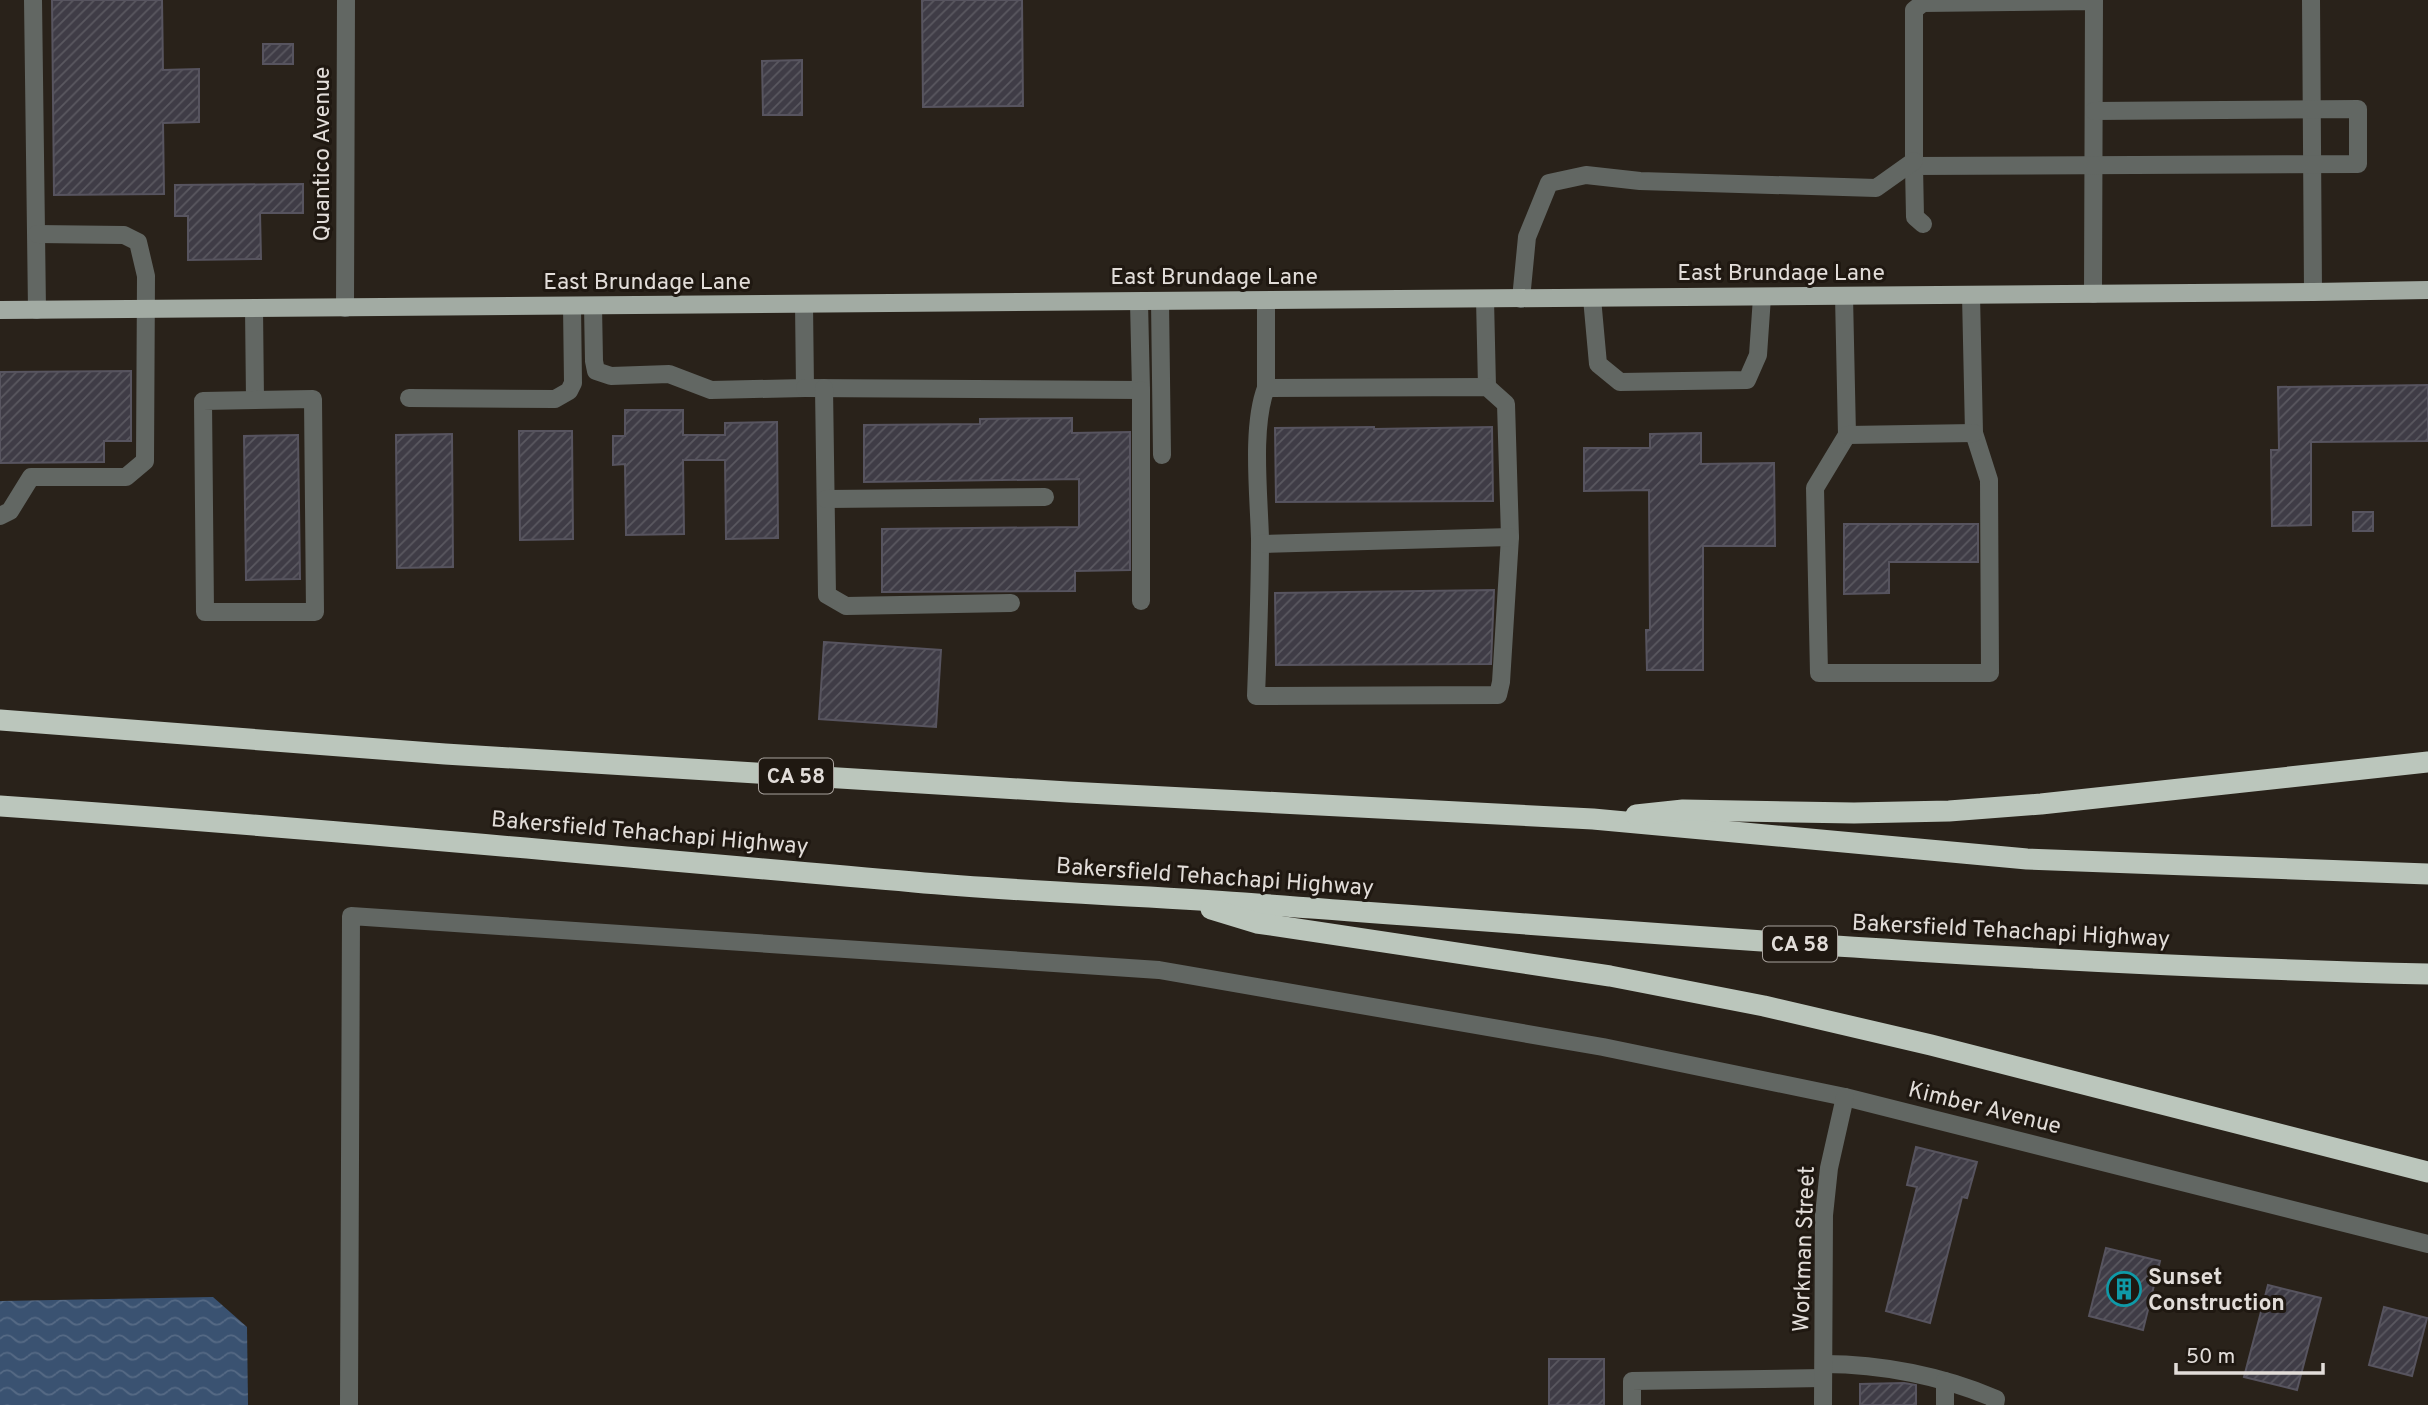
<svg xmlns="http://www.w3.org/2000/svg" width="2428" height="1405" font-family="Overpass,sans-serif">
	<style>
		.water { fill: url(#water-waves) }
		.building { fill: url(#building-hatch); stroke: #57545f; stroke-width: 2 }
		.lines { fill: none; stroke-linecap: round; stroke-linejoin: round }
		.minor { stroke: #626763; stroke-width: 18 }
		.major { stroke: #a2aba3; stroke-width: 18 }
		.highway { stroke: #bbc6bc; stroke-width: 21 }
		.labels { text-anchor: middle; stroke-width: 6; stroke-linejoin: round; paint-order: stroke }
		.shield { fill: #1f1811; stroke: #a8a29d; stroke-width: 2 }
		.shield-label { font-size: 21px; font-weight: bold; fill: #e2ddd9 }
		.street-label { font-size: 23px; fill: #e2ddd9; stroke: #1f1811 }
		.poi-label { font-size: 23px; font-weight: bold; fill: #e2ddd9; stroke: #1f1811; text-anchor: start }
	</style>
	<defs>
		<pattern id="water-waves" width="16" height="10" patternUnits="userSpaceOnUse" patternTransform="scale(1.75)"><rect width="16" height="10" fill="#3a5271"/><path d="M0 5q4-4 8 0t8 0" fill="none" stroke="#566a85"/></pattern>
		<pattern id="building-hatch" width="6" height="6" patternUnits="userSpaceOnUse" patternTransform="scale(1.75)"><rect width="6" height="6" fill="#3f3c46"/><path d="M-1 1l2-2M0 6l6-6M5 7l2-2" fill="none" stroke="#5a5860"/></pattern>
	</defs>
	<rect width="100%" height="100%" fill="#29221a"/>
	<path class="water" d="M213 1297 247 1327 248 1405H0V1301Z"/>
	<g class="building">
		<path d="M52 0H162L163 70 199 69V122L163 123 164 194 54 195Z"/>
		<path d="M922 0H1022L1023 106 923 107Z"/>
		<rect x="263" y="44" width="30" height="20"/>
		<path d="M802 60V115H763L762 61Z"/>
		<path d="M303 184V213H260L261 259 188 260V216H175V185Z"/>
		<path d="M131 371V441H104V462L0 463V372Z"/>
		<path d="M2428 385V441L2311 442V525L2272 526 2271 450H2279L2278 387Z"/>
		<path d="M625 410H683V435H725V423L777 422 778 538 726 539 725 460H683L684 534 626 535 625 464 613 465V436H625Z"/>
		<path d="M1072 418V433L1130 432V570L1075 571V591L882 592V529L1079 527V479L864 482V425L980 424V419Z"/>
		<path d="M1374 427V429L1492 427 1493 501 1276 502 1275 428Z"/>
		<path d="M519 431H572L573 539 520 540Z"/>
		<path d="M1701 433V464L1774 463 1775 546H1703V670H1647L1646 630H1650L1649 490 1584 491V448H1650V434Z"/>
		<path d="M452 434 453 567 397 568 396 435Z"/>
		<path d="M298 435 300 579 246 580 244 436Z"/>
		<rect x="2353" y="512" width="20" height="19"/>
		<path d="M1844 524H1978V562H1889V593L1844 594Z"/>
		<path d="M1494 590 1491 664 1276 665 1275 593Z"/>
		<path d="M824 642 941 650 936 727 819 719Z"/>
		<path d="M1916 1147 1977 1162 1967 1198 1962 1197 1930 1323 1886 1311 1917 1187 1907 1185Z"/>
		<path d="M2106 1248 2160 1261 2143 1330 2089 1316Z"/>
		<path d="M2268 1285 2321 1298 2297 1390 2244 1377Z"/>
		<path d="M2384 1307 2427 1318 2412 1376 2369 1365Z"/>
		<rect x="1549" y="1359" width="55" height="46"/>
		<path d="M1904 1383 1916 1385V1405H1860V1384Z"/>
	</g>
	<g class="lines">
		<g class="minor">
			<path d="M33 0 37 310"/>
			<path d="M2311 0 2313 292"/>
			<path d="M1914 166V10L1923 3 2094 1 2093 294"/>
			<path d="M1923 224 1915 217 1914 166 2358 164V109L2094 111"/>
			<path d="M1844 296 1847 435 1815 488 1819 673H1990L1989 480 1974 433 1971 295"/>
			<path d="M1592 298 1598 364 1620 382 1747 380 1758 355 1762 297"/>
			<path d="M1485 299 1487 387"/>
			<path d="M1521 299 1527 237 1549 183 1586 175 1640 181 1876 188 1914 161"/>
			<path d="M1160 301 1162 455"/>
			<path d="M1266 301V388C1251 427 1259 496 1260 539 1260 591 1258 644 1256 696L1498 695 1501 682 1510 537 1506 404 1487 387 1266 388"/>
			<path d="M593 306 594 361 596 371 611 376 669 374 711 390 805 388 804 304"/>
			<path d="M254 308 255 400"/>
			<path d="M345 308 346 0"/>
			<path d="M805 388 1141 390 1139 302"/>
			<path d="M824 388 827 595 846 606 1011 603"/>
			<path d="M1141 390V601"/>
			<path d="M409 398 555 399 569 391 573 383 572 306"/>
			<path d="M313 399 315 612H205L203 401Z"/>
			<path d="M1847 435 1974 433"/>
			<path d="M826 499 1045 497"/>
			<path d="M0 516 10 511 31 477H126L145 461 146 276 138 242 124 235 37 234"/>
			<path d="M1260 544 1510 537"/>
			<path d="M1824 1364C1881 1364 1943 1376 1996 1399L1995 1405"/>
			<path d="M349 1405 351 916 1159 970 1603 1047 1845 1097 2428 1244"/>
			<path d="M1632 1405V1381L1823 1378"/>
			<path d="M1823 1405 1824 1215 1829 1168 1845 1097"/>
			<path d="M1945 1405V1381"/>
		</g>
		<path class="major" d="M0 310 2313 292 2428 290"/>
		<g class="highway">
			<path d="M0 720 445 754 1068 792 1593 819 2027 859 2428 874"/>
			<path d="M0 806C305 827 610 856 914 882 1024 892 1134 895 1244 903 1638 932 2032 965 2428 974"/>
			<path d="M1636 815 1683 810 1854 813 1949 811 2041 804 2428 762"/>
			<path d="M1211 909 1257 923 1610 976 1764 1006 1931 1045 2428 1172"/>
		</g>
	</g>
	<defs>
		<g id="building-ring" transform="scale(1.75)"><circle r="9.5" fill="#1f1811" stroke="#0f9aa8" stroke-width="1.5"/><path d="M-4-6H4V6H1V3H-1V6H-4ZM-2.5-4.3h1.7v1.8h-1.7ZM.8-4.3h1.7v1.8H.8ZM-2.5-1h1.7V.8h-1.7ZM.8-1h1.7V.8H.8Z" fill="#0f9aa8"/></g>
	</defs>
	<g fill-rule="evenodd">
		<use href="#building-ring" x="2124" y="1289"/>
	</g>
	<g class="labels">
		<g class="shield">
			<rect x="759" y="758.5" width="74" height="35" rx="5"/>
			<rect x="1763" y="926.5" width="74" height="35" rx="5"/>
		</g>
		<g class="shield-label">
			<text x="796" y="783">CA 58</text>
			<text x="1800" y="951">CA 58</text>
		</g>
		<g class="street-label">
			<text transform="translate(321 154) rotate(-90)" y="8">Quantico Avenue</text>
			<text x="1781" y="280">East Brundage Lane</text>
			<text x="1214" y="284">East Brundage Lane</text>
			<text x="647" y="289">East Brundage Lane</text>
			<text transform="translate(650 832) rotate(5)" y="8">Bakersfield Tehachapi Highway</text>
			<text transform="translate(1215 876) rotate(4)" y="8">Bakersfield Tehachapi Highway</text>
			<text transform="translate(2011 930) rotate(3)" y="8">Bakersfield Tehachapi Highway</text>
			<text transform="translate(1985 1107) rotate(14)" y="8">Kimber Avenue</text>
			<text transform="translate(1803 1249) rotate(-88)" y="8">Workman Street</text>
		</g>
		<g class="poi-label">
			<text x="2148" y="1284">Sunset<tspan x="2148" dy="26">Construction</tspan></text>
		</g>
	</g>
	<path d="M2176 1363v10h147v-10" fill="none" stroke="#e2ddd9" stroke-width="3.5"/>
	<text x="2186" y="1363" font-size="21" fill="#e2ddd9" stroke="#1f1811" stroke-width="5" paint-order="stroke">50 m</text>
</svg>
